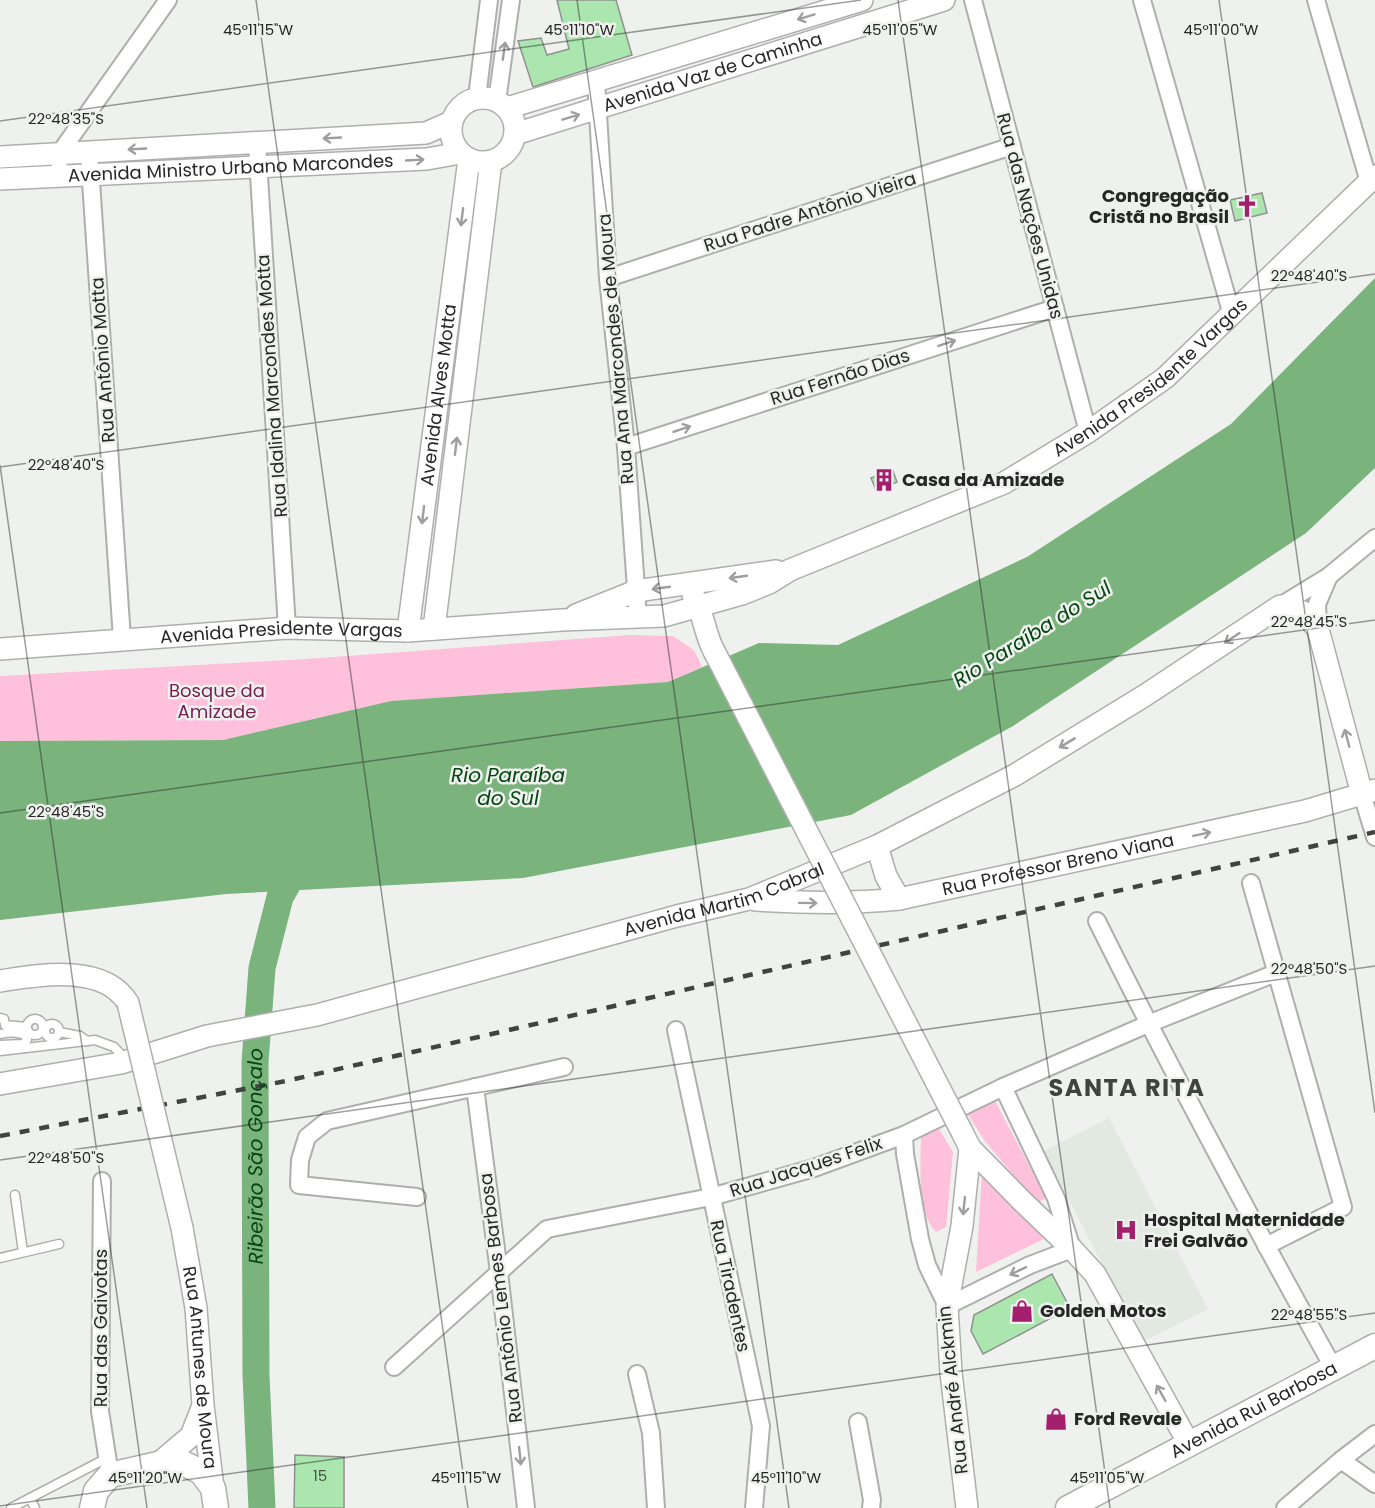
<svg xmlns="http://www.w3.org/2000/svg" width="1375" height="1508" font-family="Poppins,sans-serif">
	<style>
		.built { fill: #e1e9e1 }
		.green { fill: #fec0da }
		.water { fill: #7ab37c }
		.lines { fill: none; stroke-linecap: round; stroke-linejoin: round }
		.river { stroke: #7ab37c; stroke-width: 27 }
		.building { fill: #aae6ad; stroke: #909290; stroke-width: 1.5 }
		.service-casing { stroke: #adafad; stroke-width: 11 }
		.minor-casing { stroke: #adafad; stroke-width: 20 }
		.tertiary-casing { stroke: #adafad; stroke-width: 24 }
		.secondary-casing { stroke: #adafad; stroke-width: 27 }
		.service { stroke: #fff; stroke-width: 8 }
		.minor { stroke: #fff; stroke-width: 16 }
		.tertiary { stroke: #fff; stroke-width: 21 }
		.secondary { stroke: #fff; stroke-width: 24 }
		.rail { stroke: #414241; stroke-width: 4.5; stroke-dasharray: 10 10; stroke-linecap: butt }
		.tertiary-bridge-casing { stroke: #adafad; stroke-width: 24; stroke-linecap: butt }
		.tertiary-bridge { stroke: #fff; stroke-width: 21 }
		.oneway { stroke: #9d9e9d }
		.ticks { fill: none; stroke: #262726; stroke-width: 1.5; stroke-opacity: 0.45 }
		.labels { text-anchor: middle; stroke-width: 5; stroke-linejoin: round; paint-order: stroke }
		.number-label { font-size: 15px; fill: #475748 }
		.street-label { font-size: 18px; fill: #262726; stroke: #eff1ef }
		.poi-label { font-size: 18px; font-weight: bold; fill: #262726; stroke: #eff1ef; text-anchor: start }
		.park-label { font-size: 18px; fill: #782150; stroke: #eff1ef }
		.water-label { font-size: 20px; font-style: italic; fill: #034611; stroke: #eff1ef }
		.district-label { font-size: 24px; font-weight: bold; letter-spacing: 1.5px; fill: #414341; stroke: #eff1ef }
		.ticks-label { font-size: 15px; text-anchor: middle; fill: #262726; stroke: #eff1ef; stroke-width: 5; stroke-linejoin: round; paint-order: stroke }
	</style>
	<rect width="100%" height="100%" fill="#eff1ef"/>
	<path class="built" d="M1109 1118 1208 1309 1142 1342 1044 1151Z"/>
	<g class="green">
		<path d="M630 635 673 636 694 650 702 667 668 682 391 701 223 740 0 741V676L306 659Z"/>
		<path d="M993 1097 1046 1198 1037 1203 984 1140 965 1110Z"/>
		<path d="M936 1124 953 1152 946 1227 936 1232C916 1212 921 1161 921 1133Z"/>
		<path d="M982 1172 1044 1239 976 1272Z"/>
	</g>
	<path class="water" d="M1375 278V468L1306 533 1013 726 851 815 523 878 226 894 0 920V741L223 740 391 701 668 682 759 643 838 645 1027 557 1231 424Z"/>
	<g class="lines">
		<path class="river" id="s1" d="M262 1508 256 1375 255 1062 262 968 280 897 301 860"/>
	</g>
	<g class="building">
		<path d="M557 0H616L632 55 533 87 518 41 541 38 547 55 569 49Z"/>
		<path d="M1262 193 1267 213 1235 221 1230 200Z"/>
		<path d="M893 471 897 482 876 490 871 478Z"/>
		<path d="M1052 1274 1070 1308 983 1354 971 1331 974 1315Z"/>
		<path d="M295 1455 344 1457V1508H294Z"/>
	</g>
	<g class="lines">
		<g class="service-casing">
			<g id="service">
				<path d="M0 1018 4 1019 5 1025 27 1027"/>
				<circle cx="35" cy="1027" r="8"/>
				<circle cx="52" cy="1031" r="7"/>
				<path d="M59 1032 80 1036 87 1041"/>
				<path d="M0 1034C9 1032 18 1031 26 1036L27 1040 23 1044 0 1045"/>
				<path d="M0 1051 95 1040 114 1047 127 1061"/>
				<path d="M15 1195 23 1252"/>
				<path d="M0 1258 59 1244"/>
				<path d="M30 1498 35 1508"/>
				<path d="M11 1508 107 1458"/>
			</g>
		</g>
		<g class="minor-casing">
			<g id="minor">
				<path d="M973 0 1088 432"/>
				<path d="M1142 0 1232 315"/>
				<path d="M1316 0 1369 182"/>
				<path d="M596 81 608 278 626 447 638 617"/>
				<path d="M477 98 489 0"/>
				<path d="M497 101 511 0"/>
				<path d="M257 143 287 628"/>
				<path d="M89 152 122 639"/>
				<path d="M59 162V154L168 0"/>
				<path d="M608 278 1012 146"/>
				<path d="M626 447 1055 308"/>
				<path d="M1280 606 1329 576 1375 538"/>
				<path d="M1318 629 1317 604 1329 576"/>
				<path d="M1362 794 1375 837"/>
				<path d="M1251 883 1343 1207 1266 1246"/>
				<path d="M1097 921C1172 1072 1252 1221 1334 1369"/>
				<path d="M676 1030 761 1426 754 1508"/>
				<path d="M475 1087 499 1272 526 1508"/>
				<path d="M904 1135 905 1154 920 1239 927 1265 947 1306 1030 1265 1072 1249 1056 1198 1003 1087"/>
				<path d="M102 1181 100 1411 110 1475"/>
				<path d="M417 1197 299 1185 300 1160 307 1137 327 1121 564 1067"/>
				<path d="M394 1367 547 1229 711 1197 814 1168 904 1135 1003 1087 1148 1024 1276 973"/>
				<path d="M637 1374 651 1433 656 1508"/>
				<path d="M858 1422 872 1500 871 1508"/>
				<path d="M1341 1460 1375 1484"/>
				<path d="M1285 1508 1341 1460 1375 1434"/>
			</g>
		</g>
		<g class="tertiary-casing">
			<g id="tertiary">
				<circle cx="483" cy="130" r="32"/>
				<path d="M507 108 862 0"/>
				<path id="s2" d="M515 134 944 0"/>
				<path d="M0 157 426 133 451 122"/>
				<path id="s3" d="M0 179 427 159 460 153"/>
				<path d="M693 595C704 613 704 633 714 651"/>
				<path d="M576 615 636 591 776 571"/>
				<path d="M434 629 491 161"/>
				<path id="s4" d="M408 631 469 159"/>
				<path id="s5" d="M0 649 287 628 408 631 562 620 664 616 742 594 769 583 790 570 1004 483 1088 432 1165 378 1375 176"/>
				<path d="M877 846 886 876 899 899"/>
				<path id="s6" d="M756 900C804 903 851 904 899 899L1305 811 1375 790"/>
				<path d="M0 981C39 975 104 963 128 1003"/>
				<path id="s7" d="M0 1084 121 1063 207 1036 317 1015 677 916 749 899 877 846 1015 775 1144 696 1280 606 1303 612 1318 629 1362 794"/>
				<path d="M962 1132 970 1148 1023 1202 1072 1249 1095 1274 1189 1444"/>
				<path id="s8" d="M182 1228 196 1308 203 1405 213 1488"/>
				<path d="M158 1464 191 1436 202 1408"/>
				<path d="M967 1508 951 1373 947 1306 962 1226 970 1148"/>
			</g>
		</g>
		<g class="secondary-casing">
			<g id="secondary">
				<path d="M92 1508 96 1491 110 1475 158 1464 181 1462 201 1472 213 1488 216 1508"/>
				<path id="s9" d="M1068 1508 1375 1346"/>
			</g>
		</g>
		<use href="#service" class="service"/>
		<use href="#minor" class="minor"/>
		<use href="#tertiary" class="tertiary"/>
		<use href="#secondary" class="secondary"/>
		<path class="rail" d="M0 1136 286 1081 1375 832"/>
		<g class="tertiary-bridge-casing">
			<g id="tertiary-bridge">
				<path d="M714 651 962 1132"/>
				<path d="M128 1003 182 1228"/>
			</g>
		</g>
		<use href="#tertiary-bridge" class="tertiary-bridge"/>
	</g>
	<defs><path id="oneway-shaft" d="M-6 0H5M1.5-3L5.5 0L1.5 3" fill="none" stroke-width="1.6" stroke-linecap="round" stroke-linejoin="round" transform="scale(1.5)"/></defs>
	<g class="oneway">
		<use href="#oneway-shaft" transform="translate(806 17) rotate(163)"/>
		<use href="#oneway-shaft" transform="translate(504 51) rotate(-82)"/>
		<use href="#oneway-shaft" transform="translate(571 117) rotate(-17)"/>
		<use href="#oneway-shaft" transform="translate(332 138) rotate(177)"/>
		<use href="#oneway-shaft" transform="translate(137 149) rotate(177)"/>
		<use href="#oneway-shaft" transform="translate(415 160) rotate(-3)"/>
		<use href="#oneway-shaft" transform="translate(462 217) rotate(97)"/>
		<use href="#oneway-shaft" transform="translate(947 343) rotate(-18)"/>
		<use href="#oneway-shaft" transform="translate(682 429) rotate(-18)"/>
		<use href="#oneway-shaft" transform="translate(456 446) rotate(-83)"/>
		<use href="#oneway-shaft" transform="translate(423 515) rotate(97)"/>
		<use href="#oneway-shaft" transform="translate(738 577) rotate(172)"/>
		<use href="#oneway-shaft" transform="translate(661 588) rotate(172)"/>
		<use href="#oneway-shaft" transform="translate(1232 638) rotate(146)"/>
		<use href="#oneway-shaft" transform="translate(1347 738) rotate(-105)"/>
		<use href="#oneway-shaft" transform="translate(1067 743) rotate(149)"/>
		<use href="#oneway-shaft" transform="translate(1202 834) rotate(-12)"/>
		<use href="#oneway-shaft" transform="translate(808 903) rotate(1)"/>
		<use href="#oneway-shaft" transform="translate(964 1206) rotate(96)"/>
		<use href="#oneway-shaft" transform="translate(1018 1271) rotate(155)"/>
		<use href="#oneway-shaft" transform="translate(1161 1393) rotate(-119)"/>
		<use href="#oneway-shaft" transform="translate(520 1456) rotate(84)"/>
	</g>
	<path class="ticks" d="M256 0 468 1508M577 0 789 1508M898 0 1110 1508M1219 0 1375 1113M0 121 861 0M0 465 147 1508M0 467 1375 274M0 813 1375 620M0 1160 1375 966M0 1506 1375 1313"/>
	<defs>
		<g id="church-bare" transform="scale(1.8)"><path d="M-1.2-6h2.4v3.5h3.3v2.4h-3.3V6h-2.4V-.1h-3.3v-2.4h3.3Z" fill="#a5206c" stroke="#eff1ef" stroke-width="2.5" paint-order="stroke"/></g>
		<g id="building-bare" transform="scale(1.8)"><path d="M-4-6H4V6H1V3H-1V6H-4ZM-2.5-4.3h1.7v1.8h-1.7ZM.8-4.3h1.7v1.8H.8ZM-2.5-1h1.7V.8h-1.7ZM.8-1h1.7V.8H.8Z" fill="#a5206c" stroke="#eff1ef" stroke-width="2.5" paint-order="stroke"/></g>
		<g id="hospital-bare" transform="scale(1.8)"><path d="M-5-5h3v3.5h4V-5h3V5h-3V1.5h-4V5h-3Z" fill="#a5206c" stroke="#eff1ef" stroke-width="2.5" paint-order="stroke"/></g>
		<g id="shop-bare" transform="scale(1.8)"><path d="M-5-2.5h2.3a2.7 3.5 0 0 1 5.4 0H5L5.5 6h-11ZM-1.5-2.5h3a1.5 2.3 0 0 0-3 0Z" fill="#a5206c" stroke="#eff1ef" stroke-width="2.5" paint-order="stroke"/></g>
	</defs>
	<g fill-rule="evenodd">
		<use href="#church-bare" x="1247" y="206"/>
		<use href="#building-bare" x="884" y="480"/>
		<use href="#hospital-bare" x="1126" y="1230"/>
		<use href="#shop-bare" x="1022" y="1311"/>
		<use href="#shop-bare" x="1056" y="1419"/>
	</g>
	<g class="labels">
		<g class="number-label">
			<text x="320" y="1481">15</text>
		</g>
		<g class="street-label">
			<text dy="6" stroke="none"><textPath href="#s2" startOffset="207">Avenida Vaz de Caminha</textPath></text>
			<text dy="6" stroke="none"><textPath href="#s3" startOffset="231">Avenida Ministro Urbano Marcondes</textPath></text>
			<text transform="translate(810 212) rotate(-18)" y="6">Rua Padre Antônio Vieira</text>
			<text transform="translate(1030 216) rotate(75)" y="6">Rua das Nações Unidas</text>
			<text transform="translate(616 349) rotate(-95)" y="6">Rua Ana Marcondes de Moura</text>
			<text transform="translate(103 360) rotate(-94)" y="6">Rua Antônio Motta</text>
			<text transform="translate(840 377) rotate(-18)" y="6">Rua Fernão Dias</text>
			<text dy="6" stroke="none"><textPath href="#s5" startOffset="1212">Avenida Presidente Vargas</textPath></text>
			<text transform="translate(272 386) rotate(-94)" y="6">Rua Idalina Marcondes Motta</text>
			<text dy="6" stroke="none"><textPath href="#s4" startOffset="238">Avenida Alves Motta</textPath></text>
			<text dy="6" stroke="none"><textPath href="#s5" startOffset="282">Avenida Presidente Vargas</textPath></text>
			<text dy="6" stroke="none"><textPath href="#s6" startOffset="306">Rua Professor Breno Viana</textPath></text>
			<text dy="6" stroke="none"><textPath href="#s7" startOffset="748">Avenida Martim Cabral</textPath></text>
			<text transform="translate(806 1167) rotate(-18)" y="6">Rua Jacques Felix</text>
			<text transform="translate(730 1286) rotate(78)" y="6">Rua Tiradentes</text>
			<text transform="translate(501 1298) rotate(-97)" y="6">Rua Antônio Lemes Barbosa</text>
			<text transform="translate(101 1328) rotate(-90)" y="6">Rua das Gaivotas</text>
			<text dy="6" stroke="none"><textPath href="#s8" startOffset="141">Rua Antunes de Moura</textPath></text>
			<text transform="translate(953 1390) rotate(-96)" y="6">Rua André Alckmin</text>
			<text dy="6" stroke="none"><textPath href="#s9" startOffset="210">Avenida Rui Barbosa</textPath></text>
		</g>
		<g class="poi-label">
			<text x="1229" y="202" text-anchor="end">Congregação<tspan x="1229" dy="21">Cristã no Brasil</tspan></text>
			<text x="902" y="486">Casa da Amizade</text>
			<text x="1144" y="1226">Hospital Maternidade<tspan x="1144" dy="21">Frei Galvão</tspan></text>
			<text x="1040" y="1317">Golden Motos</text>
			<text x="1074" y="1425">Ford Revale</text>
		</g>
		<g class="park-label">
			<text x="217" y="697">Bosque da<tspan x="217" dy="21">Amizade</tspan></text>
		</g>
		<g class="water-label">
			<text transform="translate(1032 634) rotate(-32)" y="7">Rio Paraíba do Sul</text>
			<text x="508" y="782">Rio Paraíba<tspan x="508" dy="23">do Sul</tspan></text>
			<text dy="7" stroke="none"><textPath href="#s1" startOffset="352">Ribeirão São Gonçalo</textPath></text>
		</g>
		<g class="district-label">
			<text x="1127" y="1096">SANTA RITA</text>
		</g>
	</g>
	<g class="ticks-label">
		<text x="258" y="35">45°11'15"W</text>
		<text x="579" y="35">45°11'10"W</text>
		<text x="900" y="35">45°11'05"W</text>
		<text x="1221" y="35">45°11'00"W</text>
		<text x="66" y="124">22°48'35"S</text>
		<text x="1309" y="281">22°48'40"S</text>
		<text x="66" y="470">22°48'40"S</text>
		<text x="1309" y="627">22°48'45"S</text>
		<text x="66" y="817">22°48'45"S</text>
		<text x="1309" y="974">22°48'50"S</text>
		<text x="66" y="1163">22°48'50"S</text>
		<text x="1309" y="1320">22°48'55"S</text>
		<text x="145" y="1483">45°11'20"W</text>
		<text x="466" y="1483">45°11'15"W</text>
		<text x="786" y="1483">45°11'10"W</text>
		<text x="1107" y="1483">45°11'05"W</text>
	</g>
</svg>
